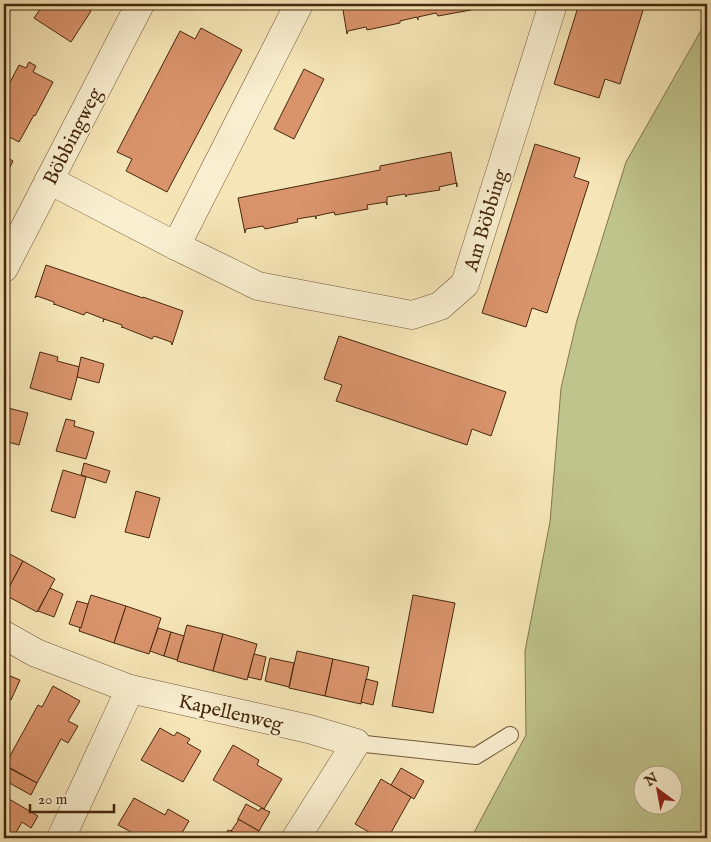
<svg xmlns="http://www.w3.org/2000/svg" width="711" height="842" font-family="'IM FELL English',serif">
	<style>
		.green { fill: #bfc48c; stroke: #82764c; fill-rule: evenodd }
		.building { fill: #da946c; stroke: #46270d }
		.lines { fill: none; stroke-linecap: round; stroke-linejoin: round }
		.lane-casing { stroke: #725738; stroke-width: 18 }
		.street-casing { stroke: #725738; stroke-width: 29 }
		.lane { stroke: #f9efd0; stroke-width: 16 }
		.street { stroke: #f9efd0; stroke-width: 28 }
		.labels { text-anchor: middle; stroke-width: 4; stroke-linejoin: round; paint-order: stroke }
		.street-label { font-size: 20px; fill: #46270d; stroke: #f9efd0 }
	</style>
	<rect width="100%" height="100%" fill="#f6e6b7"/>
	<filter id="stains"><feTurbulence type="fractalNoise" baseFrequency=".004" numOctaves="4"/><feColorMatrix values="0 0 0 0 .2 0 0 0 0 .09 0 0 0 0 .02 0 0 0 .5 -.17"/></filter>
	<radialGradient id="worn" r=".72"><stop offset=".6" stop-color="#630" stop-opacity="0"/><stop offset="1" stop-color="#630" stop-opacity=".3"/></radialGradient>
	<path class="green" d="M707 20V838H471L526 735 525 651 550 522 561 388 577 320 626 162ZM644 774H674V804H644Z"/>
	<g class="building">
		<path d="M44 4H80L91 11 71 42 34 18Z"/>
		<path d="M342 4H489V6L488 4 470 7 471 10 438 16 436 13 418 17V20L417 17 400 21V23L367 30 366 27 348 31 347 34Z"/>
		<path d="M579 4H645L620 84 605 79 599 98 554 84Z"/>
		<path d="M201 28 242 50 167 192 126 171 132 159 117 152 180 31 195 39Z"/>
		<path d="M29 62 36 66 33 72 53 82 35 116 34 115 19 142 4 134V94L19 65 26 68Z"/>
		<path d="M304 69 324 79 294 139 274 129Z"/>
		<path d="M535 144 580 158 574 177 589 182 547 313 532 308 526 327 482 313Z"/>
		<path d="M451 152 457 187V183L439 187 440 190 407 195 406 197 405 194 387 197V205L386 202 367 205 368 209 335 215 334 212 316 216V219L315 216 297 219 298 222 265 229 263 226 246 229 245 233 238 198 380 170V166Z"/>
		<path d="M4 156 13 161 4 179Z"/>
		<path d="M46 265 143 298V297L183 311 172 345 171 342 154 336 152 339 122 327V328V325L104 319 103 322 104 319 86 312 84 315 54 304V305V302L37 296 35 298Z"/>
		<path d="M339 336 506 392 491 436 472 429 467 445 336 401 342 385 324 379Z"/>
		<path d="M40 352 58 357 57 361 80 367 71 400 30 388Z"/>
		<path d="M81 357 104 364 99 383 77 377Z"/>
		<path d="M4 407 28 413 19 445 4 441Z"/>
		<path d="M66 419 75 421 74 426 94 432 86 459 56 451Z"/>
		<path d="M84 463 110 471 106 483 81 475Z"/>
		<path d="M63 470 86 477 75 518 51 511Z"/>
		<path d="M136 491 160 498 149 538 125 532Z"/>
		<path d="M4 551 23 561 5 595 4 594Z"/>
		<path d="M23 561 55 579 37 612 5 595Z"/>
		<path d="M50 588 63 594 54 617 38 611Z"/>
		<path d="M91 595 126 606 114 643 79 631Z"/>
		<path d="M413 595 455 603 433 713 392 706Z"/>
		<path d="M77 601 88 604 81 628 69 624Z"/>
		<path d="M126 606 161 618 149 654 114 643Z"/>
		<path d="M187 625 223 634 213 671 177 661Z"/>
		<path d="M158 628 171 632 164 656 150 651Z"/>
		<path d="M171 632 184 636 177 660 164 656Z"/>
		<path d="M223 634 257 644 247 680 213 671Z"/>
		<path d="M297 651 333 659 325 696 289 688Z"/>
		<path d="M254 654 266 657 261 680 248 677Z"/>
		<path d="M270 658 294 663 289 687 265 681Z"/>
		<path d="M333 659 369 667 361 704 325 696Z"/>
		<path d="M10 676 20 680 11 700 4 697V688Z"/>
		<path d="M366 679 378 682 373 705 361 702Z"/>
		<path d="M53 686 80 701 68 721 78 726 68 743 61 739 37 783 5 765 38 705 42 707Z"/>
		<path d="M160 728 174 736 177 732 190 739 187 743 201 751 183 782 141 760Z"/>
		<path d="M233 745 259 760 257 765 282 779 264 809 213 780Z"/>
		<path d="M5 766 37 783 31 795 4 780V769Z"/>
		<path d="M401 768 424 781 414 799 391 785Z"/>
		<path d="M381 779 411 797 388 838H379L355 824Z"/>
		<path d="M4 796 38 816 31 828 22 822 13 838H4Z"/>
		<path d="M134 798 165 815 168 809 189 821 179 838H142L118 825Z"/>
		<path d="M246 804 259 811 261 808 270 812 259 831 238 819Z"/>
		<path d="M238 819 259 831 255 838H243L231 831 238 821Z"/>
		<path d="M228 830 231 831 243 838H223Z"/>
	</g>
	<g class="lines">
		<g class="lane-casing">
			<path id="lane" d="M356 743 476 756 510 735"/>
		</g>
		<g class="street-casing">
			<g id="street">
				<path d="M49 180 176 246 258 286 412 315 440 306 465 284 553 4"/>
				<path d="M176 246 299 4"/>
				<path d="M4 268 140 4"/>
				<path d="M4 635 36 653 130 689 309 729 356 743 296 838"/>
				<path d="M61 838 130 689"/>
			</g>
		</g>
		<use href="#lane" class="lane"/>
		<use href="#street" class="street"/>
	</g>
	<g class="labels">
		<g class="street-label">
			<text transform="translate(72 136) rotate(-63)" y="7">Böbbingweg</text>
			<text transform="translate(485 220) rotate(-73)" y="7">Am Böbbing</text>
			<text transform="translate(231 712) rotate(13)" y="7">Kapellenweg</text>
		</g>
	</g>
	<rect width="711" height="842" fill="none" stroke="#f6e6b7" stroke-width="20"/>
	<rect x="5" y="5" width="701" height="832" fill="none" stroke="#46270d" stroke-width="2.5"/>
	<rect x="10" y="10" width="691" height="822" fill="none" stroke="#46270d"/>
	<g transform="translate(658 790) rotate(328)"><circle r="24" fill="#f9efd0" stroke="#b19f82"/>
	<path d="M0-4L9 19L0 12L-9 19Z" fill="#8f2418"/>
	<text y="-8" font-size="14" font-weight="bold" text-anchor="middle" fill="#46270d">N</text>
	</g>
	<path d="M30 804v8h84v-8" fill="none" stroke="#46270d" stroke-width="2.5"/>
	<text x="38" y="804" font-size="15" fill="#46270d" stroke="#f9efd0" stroke-width="4" paint-order="stroke">20 m</text>
	<rect width="100%" height="100%" filter="url(#stains)"/>
	<rect width="100%" height="100%" fill="url(#worn)"/>
</svg>
